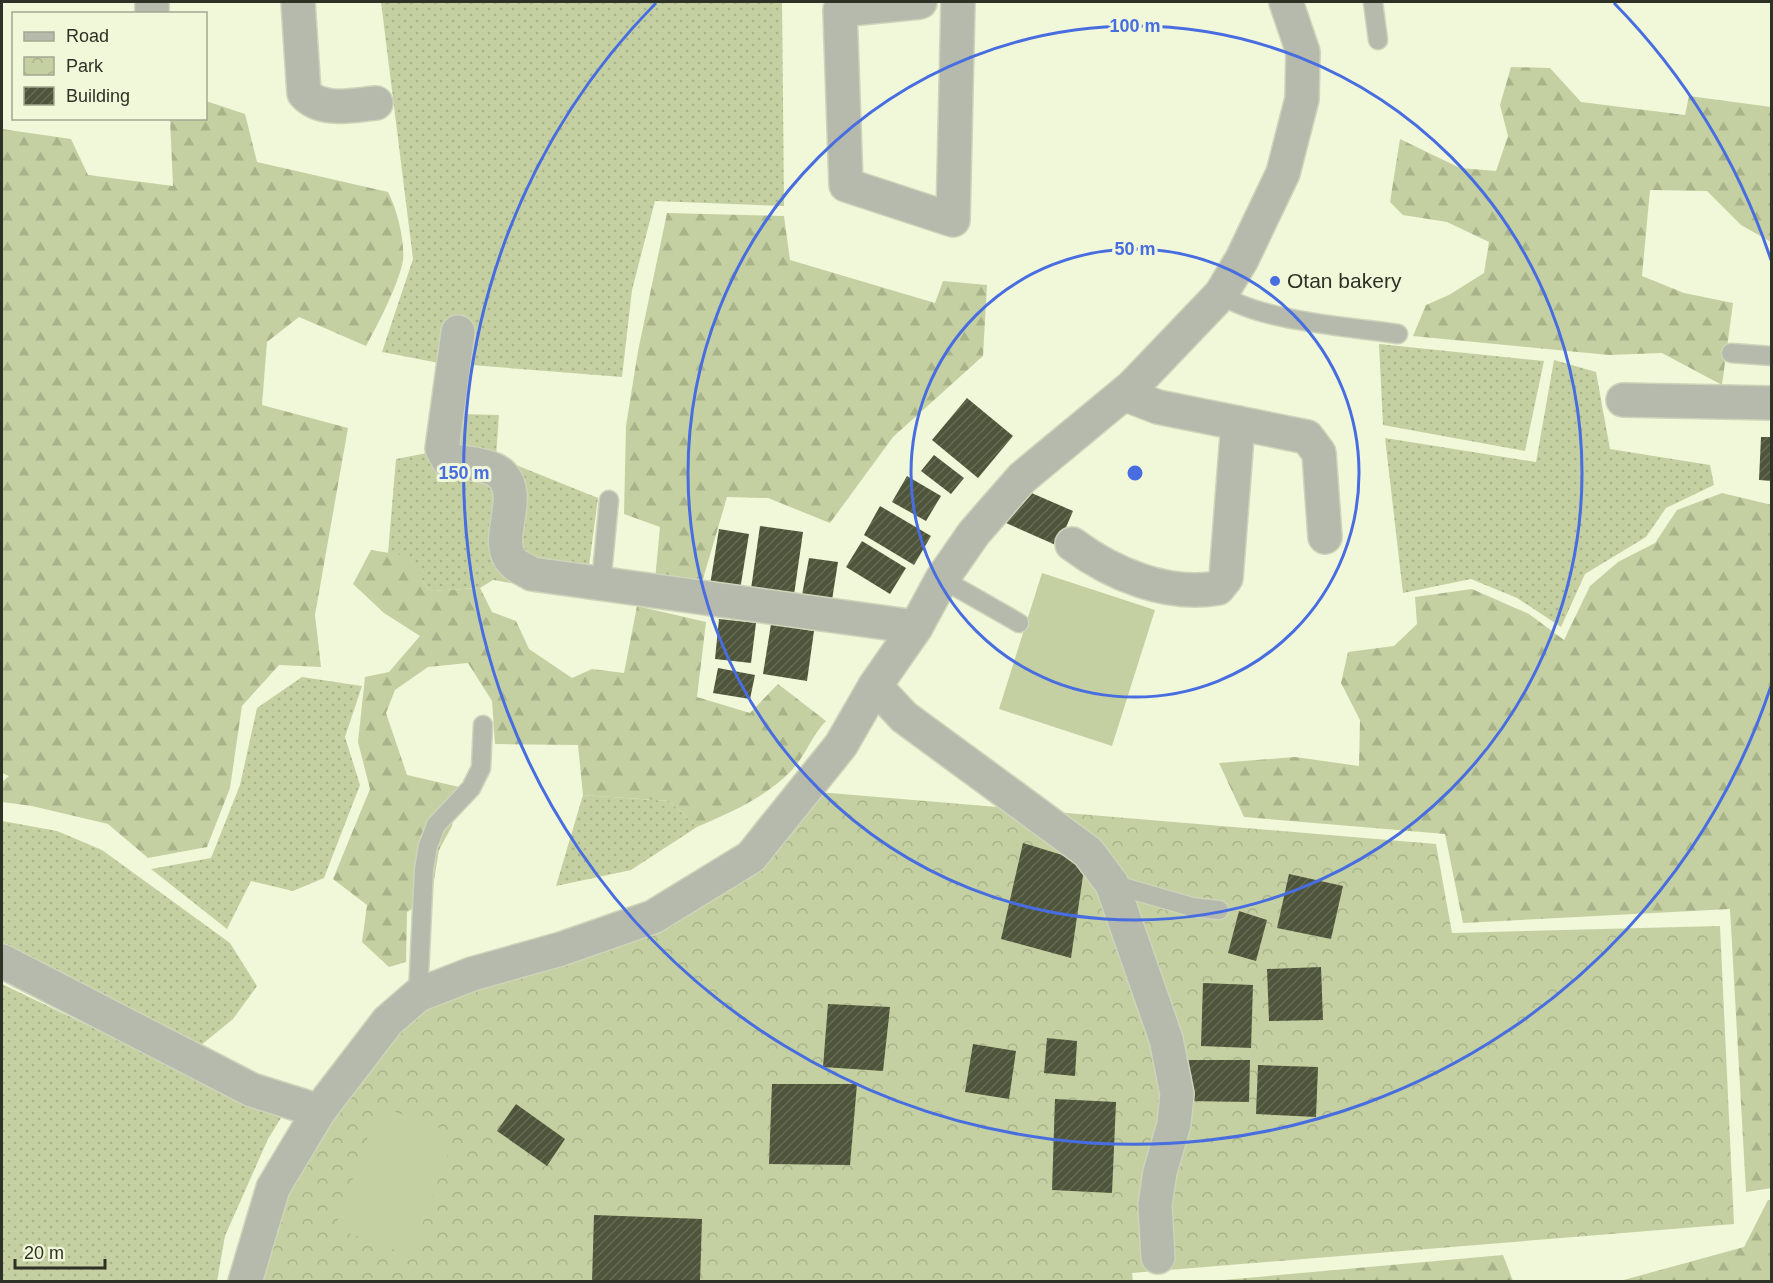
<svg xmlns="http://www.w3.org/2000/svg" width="1773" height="1283" font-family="Arial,sans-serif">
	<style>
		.grass { fill: url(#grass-dots) }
		.forest { fill: url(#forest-firs) }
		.park { fill: url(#park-crowns) }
		.pitch { fill: #c4d0a1 }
		.building { fill: url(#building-hatch) }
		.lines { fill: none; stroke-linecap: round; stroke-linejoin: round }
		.service-casing { stroke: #cdd4b9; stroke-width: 21 }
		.minor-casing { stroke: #cdd4b9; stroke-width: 36 }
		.tertiary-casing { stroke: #cdd4b9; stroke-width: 36 }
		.service { stroke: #b6baad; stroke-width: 18 }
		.minor { stroke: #b6baad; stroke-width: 33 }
		.tertiary { stroke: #b6baad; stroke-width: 33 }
		.ring { fill: none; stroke: #486de0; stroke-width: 3 }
		.poi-dot { fill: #486de0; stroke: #f0f8d9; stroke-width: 2 }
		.labels { text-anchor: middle; stroke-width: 6; stroke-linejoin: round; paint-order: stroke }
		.poi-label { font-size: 21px; fill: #2e3125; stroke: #f0f8d9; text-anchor: start }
		.centre { fill: #486de0; stroke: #f0f8d9; stroke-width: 3 }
		.ring-label { font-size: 18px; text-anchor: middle; font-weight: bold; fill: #486de0; stroke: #f0f8d9; stroke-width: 6; stroke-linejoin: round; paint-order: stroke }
	</style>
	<defs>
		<pattern id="grass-dots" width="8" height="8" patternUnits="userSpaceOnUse" patternTransform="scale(1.5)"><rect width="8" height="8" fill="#c4d0a1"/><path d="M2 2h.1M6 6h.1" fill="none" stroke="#a9b38a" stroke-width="1.8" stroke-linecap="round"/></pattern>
		<pattern id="forest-firs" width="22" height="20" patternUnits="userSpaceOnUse" patternTransform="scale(1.5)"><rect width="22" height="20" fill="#c4d0a1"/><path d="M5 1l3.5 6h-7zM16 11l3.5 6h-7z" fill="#a9b38a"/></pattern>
		<pattern id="park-crowns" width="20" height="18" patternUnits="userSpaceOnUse" patternTransform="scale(1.5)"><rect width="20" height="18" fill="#c4d0a1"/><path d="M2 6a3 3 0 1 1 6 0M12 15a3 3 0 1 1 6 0" fill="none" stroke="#a9b38a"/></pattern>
		<pattern id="building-hatch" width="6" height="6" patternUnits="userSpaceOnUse" patternTransform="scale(1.5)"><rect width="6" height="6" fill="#4e553a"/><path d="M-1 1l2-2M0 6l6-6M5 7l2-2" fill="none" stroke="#656b54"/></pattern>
	</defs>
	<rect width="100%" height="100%" fill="#f0f8d9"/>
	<g class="grass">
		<path d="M381 2H782L784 206 655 201 632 290 622 377 434 362 382 352 413 259Z"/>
		<path d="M1379 344 1544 361 1525 451 1383 425Z"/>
		<path d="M1554 360 1596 372 1610 449 1710 465 1714 485 1666 508 1646 537 1585 574 1561 627 1517 598 1471 579 1403 593 1385 438 1536 462Z"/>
		<path d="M461 414 499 415 496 457 598 498 585 596 493 580 480 588 429 591 408 557 388 553 396 459 453 448Z"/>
		<path d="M302 677 362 686 345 737 360 785 324 878 293 891 251 881 227 929 151 869 211 858 240 785 257 708Z"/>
		<path d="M583 795 669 801 697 827 631 870 556 886Z"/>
		<path d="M2 821 57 831 102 850 230 943 257 986 233 1019 200 1046 2 952Z"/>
		<path d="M2 984 281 1118 268 1139 225 1236 217 1281H2Z"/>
	</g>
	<g class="forest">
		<path d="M1511 67 1550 68 1581 102 1685 115 1689 96 1771 107V242L1741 225 1707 191 1650 190 1642 276 1684 293 1733 303 1722 385 1662 353 1609 355 1413 336 1426 305 1449 295 1484 273 1489 242 1447 222 1403 215 1390 202 1400 139 1460 168 1496 171 1508 136 1500 105Z"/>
		<path d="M206 101 245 114 257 162 388 192C397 209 405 241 403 260 399 284 378 324 366 346L299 317 267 342 262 405 348 428 315 615 321 667 279 665 242 706 230 788 207 847 148 858 108 824 32 806 2 802V782L9 776 2 773V129L71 139 88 175 173 186 170 119 206 118Z"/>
		<path d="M667 213 784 216 790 260 935 303 943 281 987 285 983 356 893 437 830 523 768 498 727 497 703 579 655 580 660 527 624 514 626 426 638 351Z"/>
		<path d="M1722 493 1772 505V1188L1746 1192 1730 909 1463 923 1445 834 1244 817 1219 763 1295 757 1359 766 1360 720 1341 683 1348 652 1394 646 1417 624 1415 597 1472 589 1529 614 1564 640 1590 586 1618 562 1655 543 1677 510Z"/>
		<path d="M371 550 408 556 429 591 480 588 492 612 516 621 529 649 572 678 592 669 624 673 637 606 706 622 697 697 750 713 778 684 826 721C812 735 806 755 792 770 765 798 731 812 697 827L669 801 583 795 578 745 495 744 492 701 468 663 428 667 395 690 386 713 407 775 459 787 452 826 439 850 431 898 407 912 406 962 389 967 362 942 367 905 333 879 370 789 358 742 365 677 389 672 420 636 384 613 353 584Z"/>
		<path d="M1768 1200H1771V1281H1620L1744 1247Z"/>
		<path d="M1503 1255 1513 1281H1212Z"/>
	</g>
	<path class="park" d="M818 792 1436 844 1452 933 1720 926 1734 1224 1132 1273 1133 1282H261L277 1222 298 1172 383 1049 417 1013 478 988 579 959Z"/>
	<g class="pitch">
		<path d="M1042 573 1155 610 1112 746 999 709Z"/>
		<path d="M379 1106 455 1134 411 1256 335 1228Z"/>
	</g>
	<g class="building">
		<path d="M967 398 1013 436 978 478 932 440Z"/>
		<path d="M1761 437H1772V481L1759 480Z"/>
		<path d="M934 455 964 478 951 494 921 471Z"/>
		<path d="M907 476 941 496 926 521 892 502Z"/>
		<path d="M1020 488 1073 511 1058 546 1006 523Z"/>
		<path d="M880 506 931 536 914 565 864 535Z"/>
		<path d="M760 526 803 532 794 595 751 589Z"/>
		<path d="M719 529 749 534 740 590 710 585Z"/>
		<path d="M862 541 906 568 890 594 846 567Z"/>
		<path d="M809 558 838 562 832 600 802 595Z"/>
		<path d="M719 619 756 623 751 663 715 659Z"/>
		<path d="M771 624 814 631 807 681 763 674Z"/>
		<path d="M718 668 755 675 750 699 713 693Z"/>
		<path d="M1023 843 1085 862 1071 958 1001 939Z"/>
		<path d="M1289 874 1343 886 1331 939 1277 928Z"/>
		<path d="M1239 911 1267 920 1256 961 1228 953Z"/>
		<path d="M1321 967 1323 1020 1269 1021 1267 969Z"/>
		<path d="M1203 983 1253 985 1251 1048 1201 1046Z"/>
		<path d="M828 1004 890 1007 883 1071 823 1067Z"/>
		<path d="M1047 1038 1077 1041 1075 1076 1044 1073Z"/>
		<path d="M973 1044 1016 1051 1009 1099 965 1092Z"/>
		<path d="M1186 1060H1250L1249 1102 1186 1101Z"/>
		<path d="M1258 1065 1318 1067 1316 1117 1256 1114Z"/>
		<path d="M772 1084H857L850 1165 769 1164Z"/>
		<path d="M1055 1099 1116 1102 1112 1193 1052 1190Z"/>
		<path d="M516 1104 565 1139 547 1166 497 1131Z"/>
		<path d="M594 1215 702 1219 700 1282H592Z"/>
	</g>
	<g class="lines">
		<g class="service-casing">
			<g id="service">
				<path d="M1373 2 1378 40"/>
				<path d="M1221 294C1257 321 1352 327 1398 334"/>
				<path d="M1731 353 1772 356"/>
				<path d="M942 579 1019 623"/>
				<path d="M601 584 609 500"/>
				<path d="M1112 884 1192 907 1219 910"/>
				<path d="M418 995 424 869 428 846 436 825 471 788 481 768 483 725"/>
			</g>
		</g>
		<g class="minor-casing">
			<g id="minor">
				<path d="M298 2 304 93C321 113 353 105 376 103"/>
				<path d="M920 2 840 10 846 185 953 220 958 2"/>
				<path d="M152 14V2"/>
				<path d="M458 332 442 449 448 460C463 463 492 464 502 475 525 499 490 543 515 564 520 568 527 571 532 574L916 627"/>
				<path d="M1133 386 1132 397 1158 407 1307 437 1319 453 1325 537"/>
				<path d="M1623 400 1772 403"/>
				<path d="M1072 544C1112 574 1167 597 1218 588L1226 578 1238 423"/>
				<path d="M875 686 904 717 1088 852 1112 884 1166 1039 1177 1094 1174 1124 1160 1172 1155 1205 1158 1257"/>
				<path d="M2 961 252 1090 319 1111"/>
			</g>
		</g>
		<g class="tertiary-casing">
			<path id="tertiary" d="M245 1282 273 1188 319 1111 388 1021 418 995 472 974 561 949 653 917 751 857 841 745 875 686 916 627 942 579 974 533 1022 478 1133 386 1221 294 1242 259 1283 173 1302 99 1303 52 1286 2"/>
		</g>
		<use href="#service" class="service"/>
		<use href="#minor" class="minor"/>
		<use href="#tertiary" class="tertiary"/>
	</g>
	<g class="ring">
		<circle cx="1135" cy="473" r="224"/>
		<circle cx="1135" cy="473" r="447"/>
		<path d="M1771 686A671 671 0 1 1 656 3M1614 3A671 671 0 0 1 1771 260"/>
	</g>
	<circle class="poi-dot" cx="1275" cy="281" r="6"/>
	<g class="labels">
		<g class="poi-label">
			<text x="1287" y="288">Otan bakery</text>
		</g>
	</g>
	<circle cx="1135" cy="473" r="9" class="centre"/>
	<g class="ring-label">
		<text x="1135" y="32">100 m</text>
		<text x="1135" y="255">50 m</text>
		<text x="464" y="479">150 m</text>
	</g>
	<rect width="1773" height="1283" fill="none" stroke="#2e3125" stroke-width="6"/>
	<rect x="12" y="12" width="195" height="108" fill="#f0f8d9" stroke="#a2a891" stroke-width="1.5"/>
	<rect x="24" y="32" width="30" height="9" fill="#b6baad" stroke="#a2a891" stroke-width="1.5"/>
	<text x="66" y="42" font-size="18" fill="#2e3125">Road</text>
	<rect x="24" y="57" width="30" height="18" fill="url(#park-crowns)" stroke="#a2a891" stroke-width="1.5"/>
	<text x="66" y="72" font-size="18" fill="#2e3125">Park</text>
	<rect x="24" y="87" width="30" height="18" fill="url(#building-hatch)" stroke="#a2a891" stroke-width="1.5"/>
	<text x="66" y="102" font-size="18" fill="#2e3125">Building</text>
	<path d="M15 1259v9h90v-9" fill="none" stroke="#2e3125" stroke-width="3"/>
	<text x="24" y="1259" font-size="18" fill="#2e3125" stroke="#f0f8d9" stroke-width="4.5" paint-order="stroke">20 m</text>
</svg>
